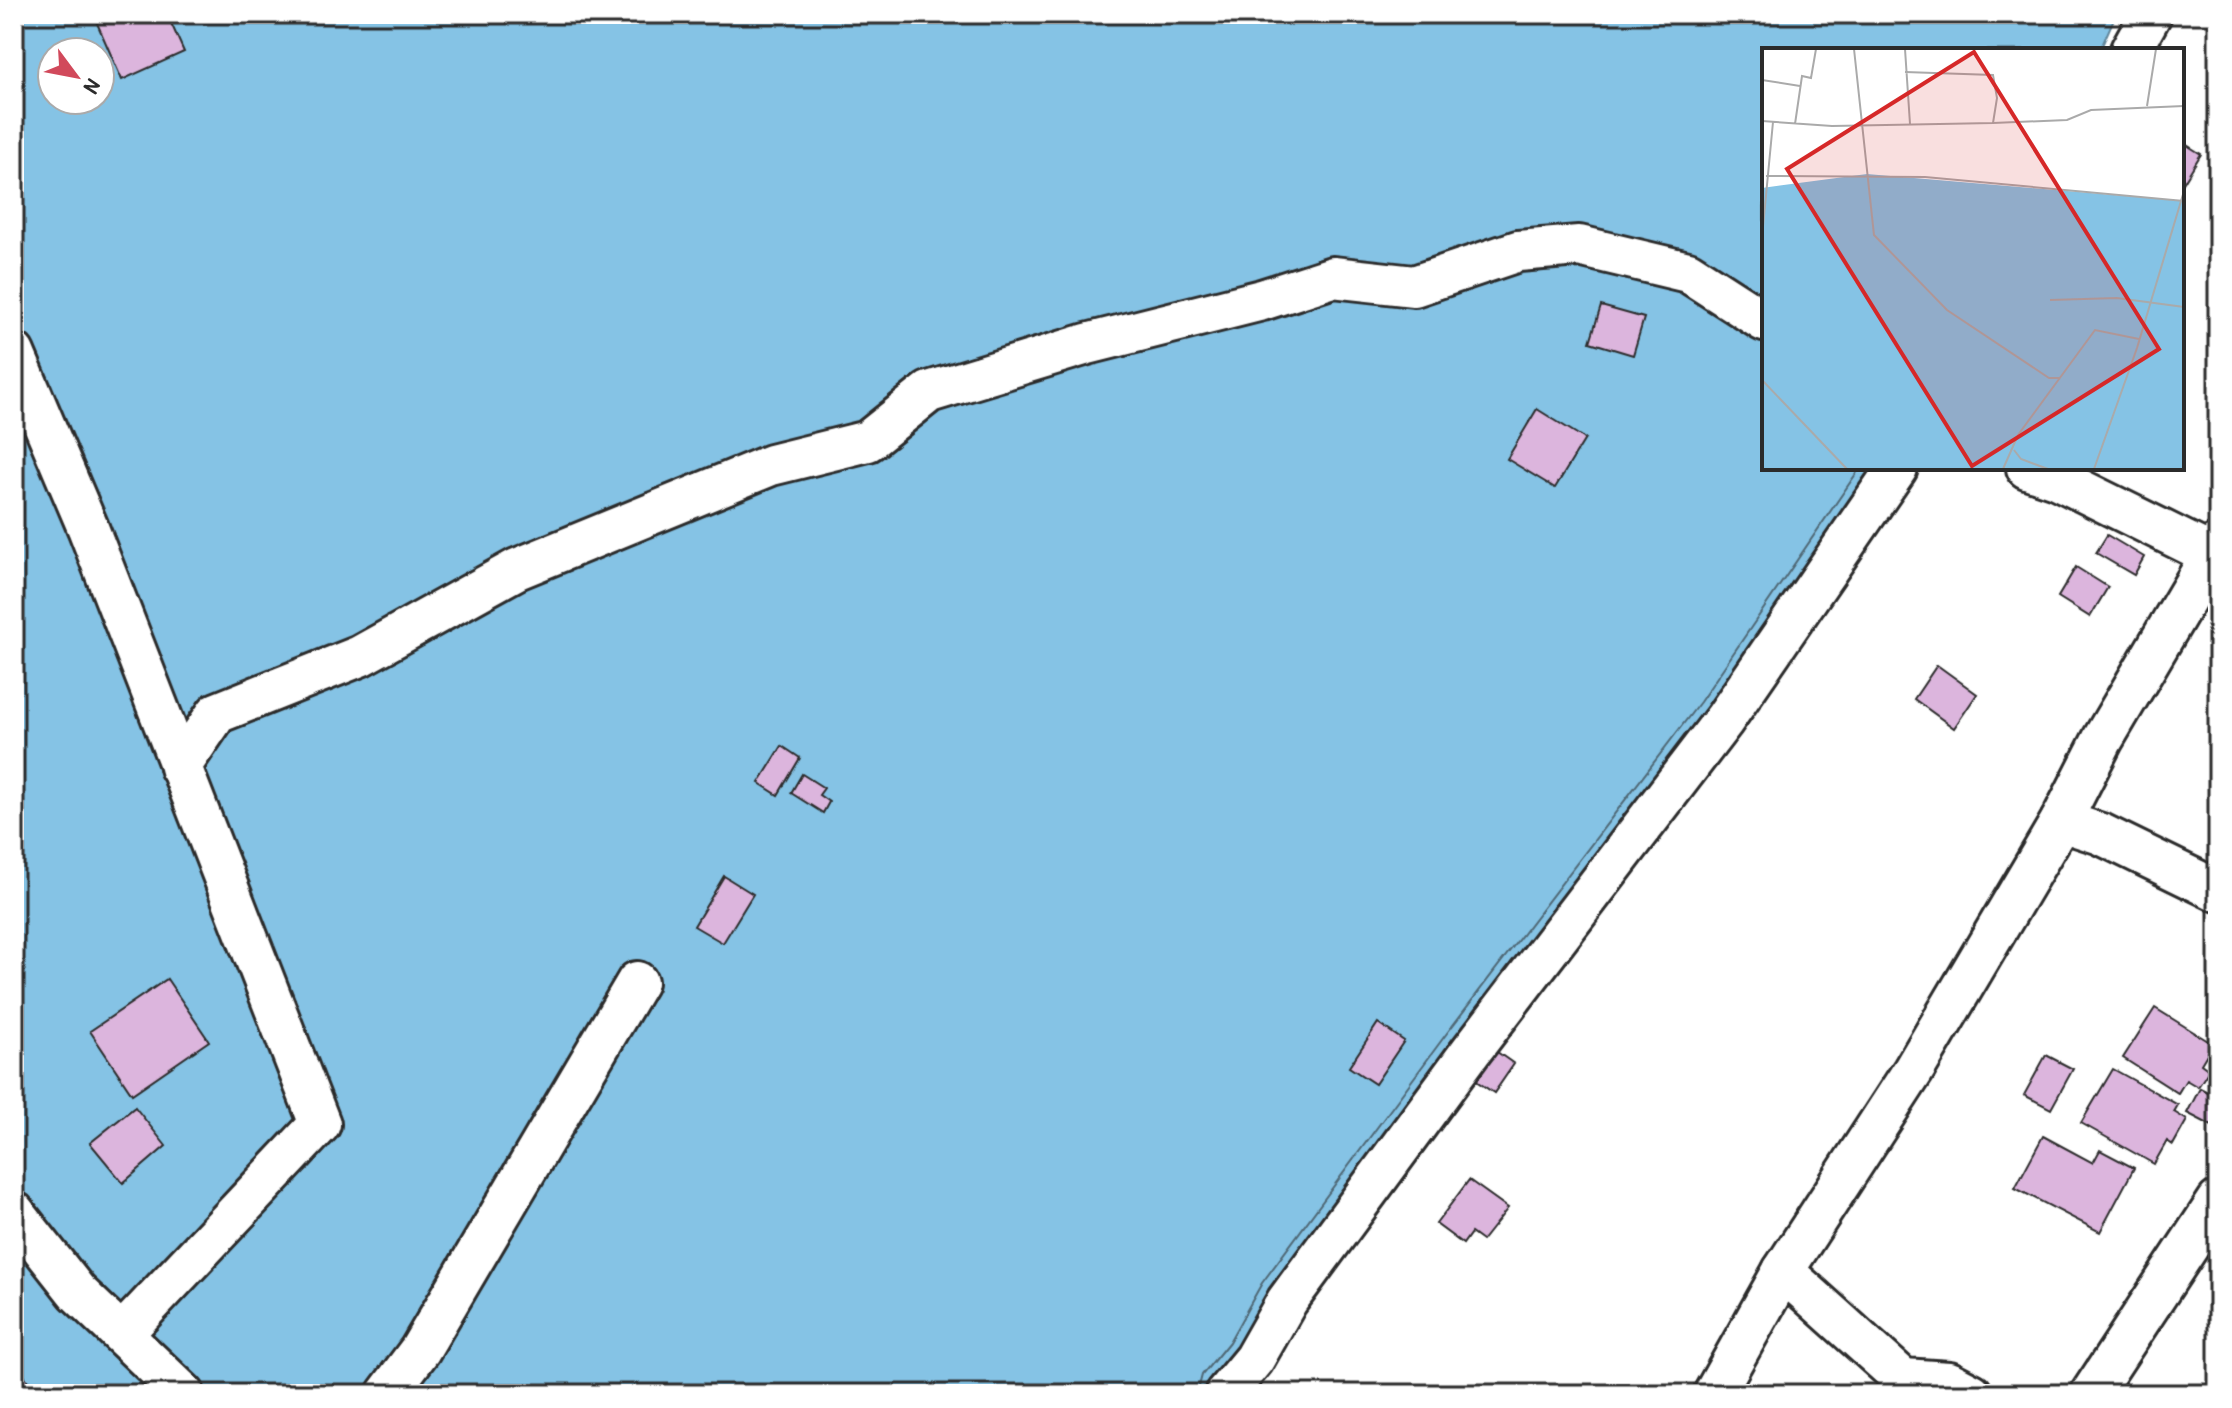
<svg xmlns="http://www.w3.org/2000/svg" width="2232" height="1408" font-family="'Patrick Hand',sans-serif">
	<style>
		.water { fill: #85c3e5; stroke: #61869b; stroke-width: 2; fill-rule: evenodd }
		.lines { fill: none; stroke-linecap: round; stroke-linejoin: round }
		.shore { stroke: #4f6875; stroke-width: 2 }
		.building { fill: #dcb5dd; stroke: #2b2b2b; stroke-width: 2 }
		.minor-casing { stroke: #2b2b2b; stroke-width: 46 }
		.minor { stroke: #fff; stroke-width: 40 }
		.inset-road { fill: none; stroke: #aaa; stroke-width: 2 }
		.view { fill: #d62828; fill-opacity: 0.15; stroke: #d62828; stroke-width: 4 }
		.inset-edge { fill: none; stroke: #2b2b2b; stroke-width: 4 }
	</style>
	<rect width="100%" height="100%" fill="#fff"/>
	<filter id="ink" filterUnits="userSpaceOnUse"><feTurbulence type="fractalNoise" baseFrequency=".0125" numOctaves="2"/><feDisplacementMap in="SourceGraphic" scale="16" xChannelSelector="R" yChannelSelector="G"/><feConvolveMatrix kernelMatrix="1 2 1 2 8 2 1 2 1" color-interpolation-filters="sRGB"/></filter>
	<g filter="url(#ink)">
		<path class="water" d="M14 14H2116L2100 50H1764V468H1897L1225 1394H14ZM52 52H100V100H52Z"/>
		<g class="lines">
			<path class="shore" d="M1197 1394 1202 1375 1229 1342 1262 1283 1447 1033 1700 702 1860 468"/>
		</g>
		<g class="building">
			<path d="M93 14H167L184 52 122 80Z"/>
			<path d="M2182 142 2201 154 2182 185Z"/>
			<path d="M1601 306 1644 318 1633 355 1590 342Z"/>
			<path d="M1537 409 1585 439 1555 488 1507 459Z"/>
			<path d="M2107 535 2144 557 2134 575 2096 553Z"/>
			<path d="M2076 567 2108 587 2090 617 2058 597Z"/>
			<path d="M1937 665 1977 694 1954 728 1914 699Z"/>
			<path d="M782 746 800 758 778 795 759 783Z"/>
			<path d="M802 774 824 788 819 795 829 802 823 813 791 793Z"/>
			<path d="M724 876 753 894 723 943 694 926Z"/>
			<path d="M167 979 209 1041 132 1094 90 1031Z"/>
			<path d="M2155 1008 2213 1044 2201 1064 2209 1070 2198 1087 2186 1080 2178 1093 2123 1058Z"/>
			<path d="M1378 1023 1404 1041 1375 1084 1349 1067Z"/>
			<path d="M1490 1047 1514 1064 1494 1093 1469 1076Z"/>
			<path d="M2046 1055 2073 1069 2051 1109 2024 1095Z"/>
			<path d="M2113 1069 2178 1105 2174 1112 2187 1120 2173 1145 2167 1141 2154 1164 2081 1123Z"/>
			<path d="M2200 1088 2218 1097V1129L2187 1113Z"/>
			<path d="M135 1107 166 1146 123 1183 90 1143Z"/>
			<path d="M2043 1136 2093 1163 2100 1150 2134 1168 2100 1232 2015 1188Z"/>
			<path d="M1469 1180 1508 1208 1482 1241 1471 1233 1463 1244 1436 1224Z"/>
			<path d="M23 1375 40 1394H14V1384Z"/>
		</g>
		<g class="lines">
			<g class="minor-casing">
				<g id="minor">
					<path d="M2131 50 2151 14"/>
					<path d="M14 353 88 528 320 1124 122 1334"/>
					<path d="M2027 468 2056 478 2218 558"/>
					<path d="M180 767 217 713 360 656 517 569 771 465 868 441 929 392 1087 344 1262 300 1333 277 1414 286 1518 251 1579 246 1688 272 1764 321"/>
					<path d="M2061 821 2101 834 2218 891"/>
					<path d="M14 1212 77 1292 184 1394"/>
					<path d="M1783 1271 1903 1379 1949 1382 1972 1394"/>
					<path d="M387 1394 420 1350 637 982"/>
					<path d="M1225 1394 1254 1359 1287 1301 1471 1051 1724 720 1897 468"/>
					<path d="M1714 1394 1783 1271 1913 1071 2061 821 2103 739 2218 544"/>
					<path d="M2091 1394 2218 1201"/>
				</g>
			</g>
			<use href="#minor" class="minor"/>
		</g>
	</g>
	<g transform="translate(1762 48)">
		<rect width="422" height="422" fill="#fff"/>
		<path d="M105 126 422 153V421H0V140Z" fill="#85c3e5"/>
		<path class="inset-road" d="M92 1 112 187 185 262 287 330H297M143 1 148 76M143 24 231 27 235 50 231 75M0 32 38 38M385 58 394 1M0 73 70 78 231 75 305 72 329 62 422 58M33 76 40 28 49 30 54 1M4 128 163 129 422 153M1 179 11 74M288 252 355 250 422 259M0 332 85 421M252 402 259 411 286 421M241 421 256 387 333 282 377 291M332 421 375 300 422 143"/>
		<path class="view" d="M212 4 397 301 210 418 25 121Z"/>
		<rect width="422" height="422" class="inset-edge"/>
	</g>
	<rect width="2232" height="1408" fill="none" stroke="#fff" stroke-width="48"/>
	<rect x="24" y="24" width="2184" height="1360" fill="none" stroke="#2b2b2b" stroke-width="3" filter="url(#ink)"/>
	<g transform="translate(76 76) rotate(122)"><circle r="38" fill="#ffffff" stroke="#aaaaaa" stroke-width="2"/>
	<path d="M0-6L14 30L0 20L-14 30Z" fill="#d1495b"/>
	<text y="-12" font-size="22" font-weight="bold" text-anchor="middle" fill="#2b2b2b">N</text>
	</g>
</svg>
